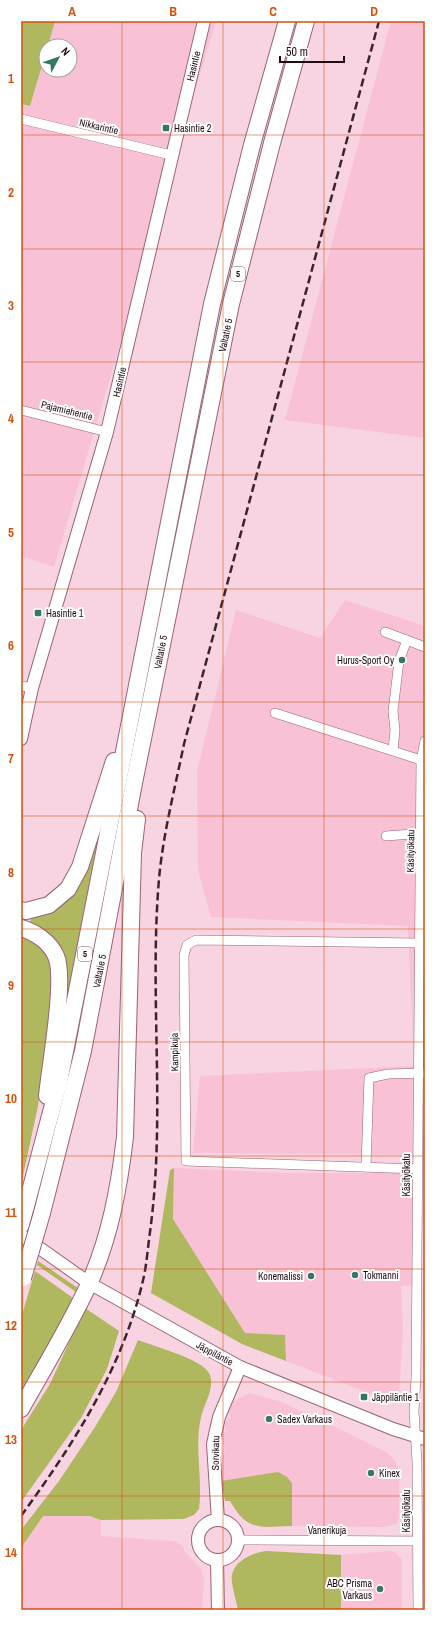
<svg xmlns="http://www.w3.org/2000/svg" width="446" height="1631" font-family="'Archivo Narrow',sans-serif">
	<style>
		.built { fill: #f8c1d6 }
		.green { fill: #afb75f }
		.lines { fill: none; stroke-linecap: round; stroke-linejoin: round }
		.street-casing { stroke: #996379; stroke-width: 10 }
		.secondary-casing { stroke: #996379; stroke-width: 14 }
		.highway-casing { stroke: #996379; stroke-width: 18 }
		.street { stroke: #fff; stroke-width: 9 }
		.secondary { stroke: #fff; stroke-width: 12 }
		.highway { stroke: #fff; stroke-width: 16 }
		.rail { stroke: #3b242d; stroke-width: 2.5; stroke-dasharray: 8 4; stroke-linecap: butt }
		.highway-bridge-casing { stroke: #996379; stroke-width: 18; stroke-linecap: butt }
		.highway-bridge { stroke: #fff; stroke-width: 16 }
		.grid { fill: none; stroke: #d4510d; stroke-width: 1; stroke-opacity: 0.55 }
		.poi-dot { fill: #367665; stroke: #fff; stroke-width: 1.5 }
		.labels { text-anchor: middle; stroke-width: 4; stroke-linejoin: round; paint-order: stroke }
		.shield { fill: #fff; stroke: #64555b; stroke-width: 1 }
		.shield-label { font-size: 9px; font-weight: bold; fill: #210c15 }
		.street-label { font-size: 10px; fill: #210c15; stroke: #fff }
		.poi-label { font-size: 10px; fill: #210c15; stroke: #fff; text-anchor: start }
		.neatline { fill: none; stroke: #d4510d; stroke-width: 1.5 }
		.grid-label { font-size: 13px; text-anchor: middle; font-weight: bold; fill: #d4510d }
	</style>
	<rect width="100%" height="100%" fill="#f8d3e1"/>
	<g class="built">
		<path d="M55 21H216L54 567 21 556V104L30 106 46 52V70H70V46H48Z"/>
		<path d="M391 21H425V438L285 420Z"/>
		<path d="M345 600 425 626V1155L193 1153 200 1076 414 1066 408 926 211 917 198 870 197 772 236 610 320 638Z"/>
		<path d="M174 1168 289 1173H412V1285L401 1286 403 1332 399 1394 395 1403 286 1361 285 1335 245 1333 173 1219Z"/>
		<path d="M249 1393 279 1401 323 1421 386 1452 392 1457 396 1463 399 1473V1518L397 1524 383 1527 292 1526V1491L221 1481 222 1455 225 1449 222 1438 226 1430 224 1423 230 1417 229 1410 234 1401Z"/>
		<path d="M43 1516H90L101 1520V1536L174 1541 183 1546 184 1551 201 1569 204 1578 202 1610H21V1548Z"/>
		<path d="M388 1551 395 1552 402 1560V1610H341V1555Z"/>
	</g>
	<g class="green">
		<path d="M21 21H55L48 46H46V52L30 106 21 104Z"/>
		<path d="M107 793 60 1034 65 980 30 925 31 916 58 907Z"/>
		<path d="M21 933 45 948 53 963 52 1010 38 1106 21 1185Z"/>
		<path d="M174 1168 173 1219 245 1333 285 1335 286 1361 242 1344 151 1293 170 1170Z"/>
		<path d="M38 1261 75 1286 77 1287 76 1292 37 1265Z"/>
		<path d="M35 1271 73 1298 49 1348 21 1398V1318Z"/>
		<path d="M85 1308 119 1331 107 1369 81 1418 21 1502V1430L50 1384Z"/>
		<path d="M138 1340C153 1346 202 1359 209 1373 216 1386 204 1404 201 1417 194 1447 203 1478 199 1509L194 1515 184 1519 101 1520 90 1516H43L21 1548V1530L59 1481 95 1427 116 1392Z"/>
		<path d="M278 1472 287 1477 292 1483V1526C259 1527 248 1532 230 1501H225L221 1481Z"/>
		<path d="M266 1551 341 1555V1610H238C236 1600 233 1591 232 1582 229 1563 251 1553 266 1551Z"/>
	</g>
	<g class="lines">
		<g class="street-casing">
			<g id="street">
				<path d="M21 119 171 155"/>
				<path d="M21 410 107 432"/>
				<path d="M385 632 425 647"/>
				<path d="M21 686 32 688"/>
				<path d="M275 713 421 760"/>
				<path d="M393 750 395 730 393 711 399 661 407 640"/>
				<path d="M386 836 425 833"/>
				<path d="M366 1167 369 1078 388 1074 425 1073"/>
				<path d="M417 1169 186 1161 184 955 187 945 196 940 419 943"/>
				<path d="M238 1540 417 1541"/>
				<path d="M418 1610 417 1462 414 1411 416 1378 421 760 425 741"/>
			</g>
		</g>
		<g class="secondary-casing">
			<g id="secondary">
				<path d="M21 739 32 688 107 432 204 21"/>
				<path d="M21 1235 89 1283 240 1367 393 1429 425 1439"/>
				<path d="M218 1520 213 1444 219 1417 240 1367"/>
				<circle cx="218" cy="1540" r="20"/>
				<path d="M217 1560 218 1610"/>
			</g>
		</g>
		<g class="highway-casing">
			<g id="highway">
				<path d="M21 910 26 911 49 905 68 889 80 867 114 761"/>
				<path d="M21 928C35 932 50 942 56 956 66 979 50 1065 47 1096"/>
				<path d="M42 1213 83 1051 134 783 231 304 272 143 306 21"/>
				<path d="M21 1225 59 1082 212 304 252 145 287 21"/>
				<path d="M21 1409C44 1368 69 1327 89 1284 110 1237 119 1188 125 1137L133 853 137 819"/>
			</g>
		</g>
		<use href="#street" class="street"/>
		<use href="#secondary" class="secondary"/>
		<use href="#highway" class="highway"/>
		<path class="rail" d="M21 1516C75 1442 124 1366 144 1276 147 1261 148 1246 150 1232 166 1115 149 996 159 879 163 834 175 788 184 744L379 21"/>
		<g class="highway-bridge-casing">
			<path id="highway-bridge" d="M23 1278 42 1213"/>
		</g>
		<use href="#highway-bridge" class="highway-bridge"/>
	</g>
	<path class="grid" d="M122 21V1610M223 21V1610M324 21V1610M21 135H425M21 249H425M21 362H425M21 475H425M21 589H425M21 702H425M21 816H425M21 929H425M21 1042H425M21 1156H425M21 1269H425M21 1382H425M21 1496H425"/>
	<g class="poi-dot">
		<rect x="162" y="124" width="8" height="8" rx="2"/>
		<rect x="34" y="609" width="8" height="8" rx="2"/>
		<circle cx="402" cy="660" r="4"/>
		<circle cx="355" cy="1275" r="4"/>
		<circle cx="311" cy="1276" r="4"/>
		<rect x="360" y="1393" width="8" height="8" rx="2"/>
		<circle cx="269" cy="1419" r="4"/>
		<circle cx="371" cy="1473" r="4"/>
		<circle cx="380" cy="1589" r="4"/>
	</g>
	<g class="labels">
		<g class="shield">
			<rect x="231" y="267" width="14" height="14" rx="3"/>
			<rect x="78" y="947" width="14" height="14" rx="3"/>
		</g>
		<g class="shield-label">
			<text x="238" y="277">5</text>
			<text x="85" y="957">5</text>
		</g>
		<g class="street-label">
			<text transform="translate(193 66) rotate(-76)" y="4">Hasintie</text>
			<text transform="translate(99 126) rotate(13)" y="4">Nikkarintie</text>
			<text transform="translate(225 335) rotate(-78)" y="4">Valtatie 5</text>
			<text transform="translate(119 382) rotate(-77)" y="4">Hasintie</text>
			<text transform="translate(67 410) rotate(14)" y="4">Pajamiehentie</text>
			<text transform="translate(160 652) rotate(-79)" y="4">Valtatie 5</text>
			<text transform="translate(410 851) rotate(-89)" y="4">Käsityökatu</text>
			<text transform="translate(99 971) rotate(-79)" y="4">Valtatie 5</text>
			<text transform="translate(174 1052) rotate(-91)" y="4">Kampikuja</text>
			<text transform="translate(406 1175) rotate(-90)" y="4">Käsityökatu</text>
			<text transform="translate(215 1353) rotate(28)" y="4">Jäppiläntie</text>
			<text transform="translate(215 1453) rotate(-89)" y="4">Sorvikatu</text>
			<text transform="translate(406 1511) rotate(-90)" y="4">Käsityökatu</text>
			<text x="327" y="1534">Vanerikuja</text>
		</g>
		<g class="poi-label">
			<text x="174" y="132">Hasintie 2</text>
			<text x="46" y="617">Hasintie 1</text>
			<text x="394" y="664" text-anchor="end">Hurus-Sport Oy</text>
			<text x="363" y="1279">Tokmanni</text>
			<text x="303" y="1280" text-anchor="end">Konemalissi</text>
			<text x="372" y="1401">Jäppiläntie 1</text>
			<text x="277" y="1423">Sadex Varkaus</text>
			<text x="379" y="1477">Kinex</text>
			<text x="372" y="1587" text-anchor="end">ABC Prisma<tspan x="372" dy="12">Varkaus</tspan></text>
		</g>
	</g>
	<rect width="446" height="1631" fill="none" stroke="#ffffff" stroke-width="44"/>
	<g transform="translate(58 58) rotate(49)"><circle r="19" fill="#ffffff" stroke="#a69ea1"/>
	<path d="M0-3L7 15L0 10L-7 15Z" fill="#367665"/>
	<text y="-6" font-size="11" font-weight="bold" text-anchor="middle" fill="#210c15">N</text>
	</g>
	<path d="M280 56v6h64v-6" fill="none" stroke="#210c15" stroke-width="2"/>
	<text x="286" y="56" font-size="12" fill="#210c15" stroke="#ffffff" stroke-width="3" paint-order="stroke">50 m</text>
	<rect x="22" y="22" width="402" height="1587" class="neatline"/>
	<g class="grid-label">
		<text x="72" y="16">A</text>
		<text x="173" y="16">B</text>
		<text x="273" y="16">C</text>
		<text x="374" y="16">D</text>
		<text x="11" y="83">1</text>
		<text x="11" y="197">2</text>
		<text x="11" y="310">3</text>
		<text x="11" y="423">4</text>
		<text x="11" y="537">5</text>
		<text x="11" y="650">6</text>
		<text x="11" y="763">7</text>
		<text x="11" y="877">8</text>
		<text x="11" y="990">9</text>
		<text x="11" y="1103">10</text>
		<text x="11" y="1217">11</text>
		<text x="11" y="1330">12</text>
		<text x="11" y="1444">13</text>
		<text x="11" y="1557">14</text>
	</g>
</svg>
